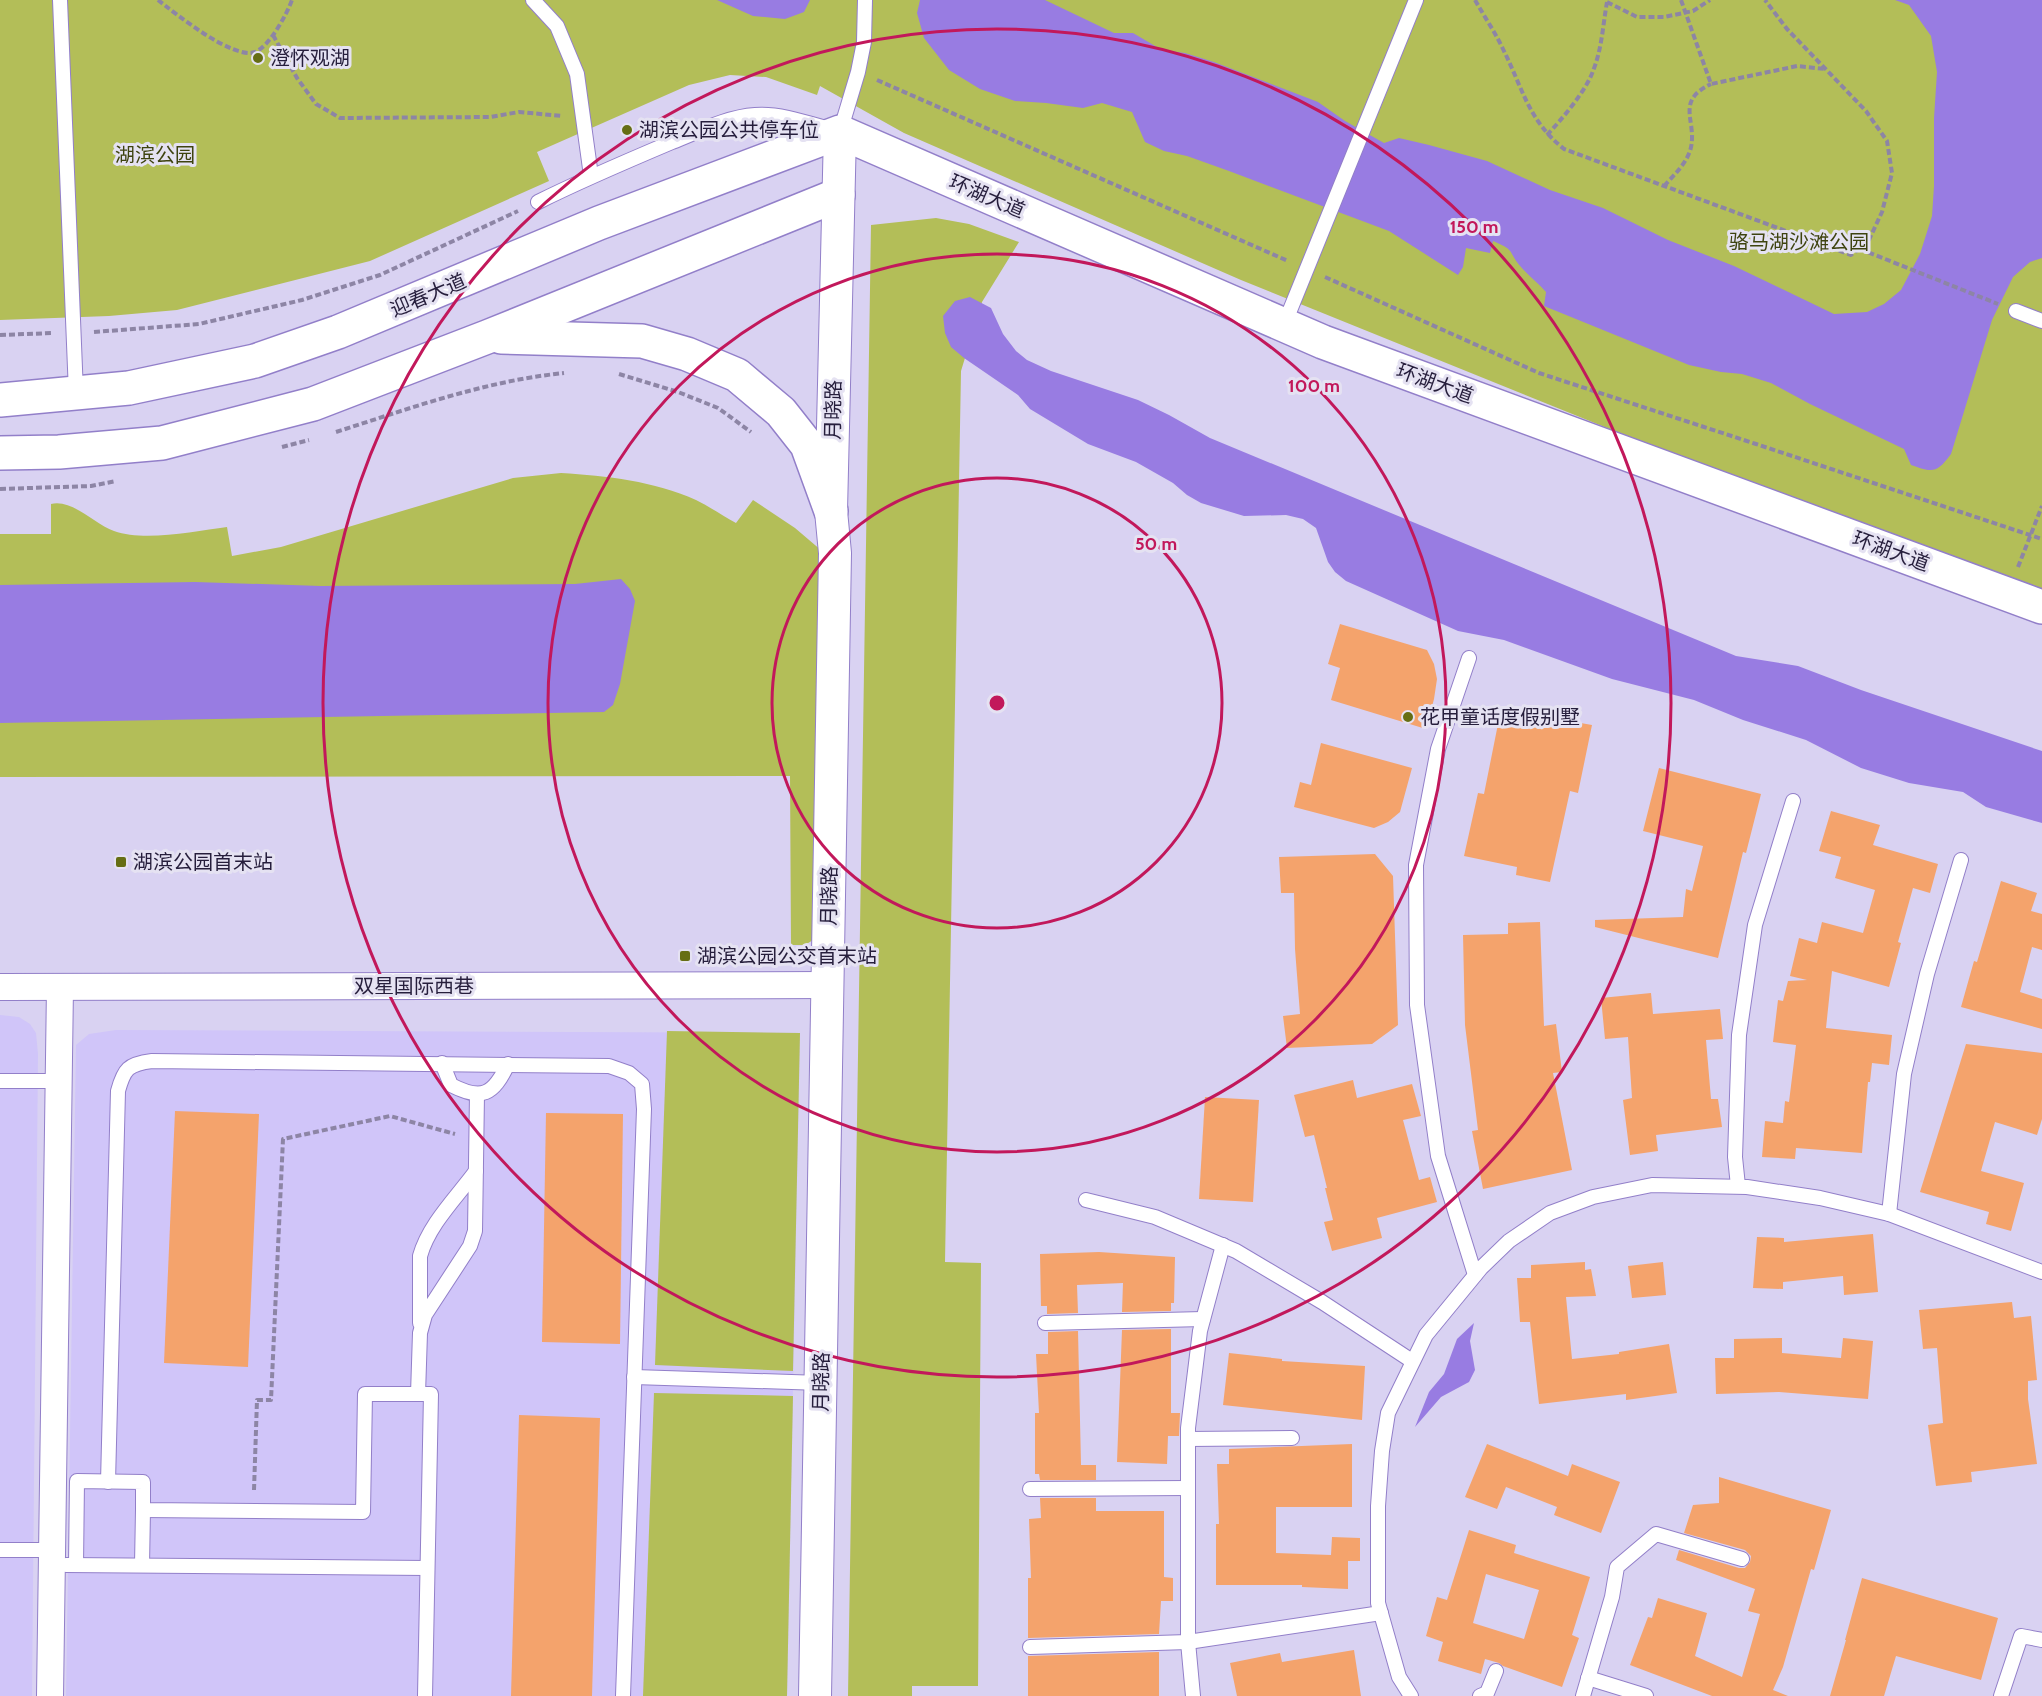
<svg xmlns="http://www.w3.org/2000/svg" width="2042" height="1696" font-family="Cabin,'Noto Sans SC',sans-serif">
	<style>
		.built { fill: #d0c5f9 }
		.green { fill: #b3be58 }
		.water { fill: #987ce2 }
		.building { fill: #f4a36c; fill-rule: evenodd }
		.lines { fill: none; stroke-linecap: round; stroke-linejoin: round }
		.service-casing { stroke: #927fc9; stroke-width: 16 }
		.minor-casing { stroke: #927fc9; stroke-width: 28 }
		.tertiary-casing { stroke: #927fc9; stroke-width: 34 }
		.secondary-casing { stroke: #927fc9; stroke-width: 36 }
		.path { stroke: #8d85a5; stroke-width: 4; stroke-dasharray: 6 3; stroke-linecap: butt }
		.service { stroke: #fff; stroke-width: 14 }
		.minor { stroke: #fff; stroke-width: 26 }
		.tertiary { stroke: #fff; stroke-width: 32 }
		.secondary { stroke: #fff; stroke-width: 33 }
		.ring { fill: none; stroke: #c2185b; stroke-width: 3 }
		.poi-dot { fill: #666e14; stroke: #e5e2f2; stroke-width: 2 }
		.labels { text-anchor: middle; stroke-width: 6; stroke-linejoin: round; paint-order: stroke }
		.poi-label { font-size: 20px; fill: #261e3c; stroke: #e5e2f2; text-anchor: start }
		.park-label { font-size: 20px; fill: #3e430f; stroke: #e5e2f2 }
		.street-label { font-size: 20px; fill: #261e3c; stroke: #e5e2f2 }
		.centre { fill: #c2185b; stroke: #e5e2f2; stroke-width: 3 }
		.ring-label { font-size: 18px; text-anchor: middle; font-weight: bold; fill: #c2185b; stroke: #e5e2f2; stroke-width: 6; stroke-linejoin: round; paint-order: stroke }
	</style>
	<rect width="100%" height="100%" fill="#d9d2f2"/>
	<g class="built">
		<path d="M0 1015 19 1017 30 1024 36 1033 38 1054 32 1696H0Z"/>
		<path d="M116 1030 800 1033 787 1696H66L76 1045 89 1034Z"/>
	</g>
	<g class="green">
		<path d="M0 0H2042V594L1617 432 1241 280 904 133 820 86 817 95 766 77 730 75 689 85 537 152 549 181 370 261 177 310 109 316 0 320Z"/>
		<path d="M936 218 969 224 1019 242 982 302 961 371 945 1262 981 1263 978 1686H912V1696H848L871 225Z"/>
		<path d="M561 473C607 476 654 481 696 500 710 507 723 516 736 523L753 500 795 528 822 551 813 940 805 945H791L790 776 0 777V534H51V504C73 499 94 524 114 531 145 542 195 531 227 527L232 556 281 547 513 478Z"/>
		<path d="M667 1031 800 1033 793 1371 655 1365Z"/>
		<path d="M654 1393 793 1396 787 1696H643Z"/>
	</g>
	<g class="water">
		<path d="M717 0H810L804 12 785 19 753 16Z"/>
		<path d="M920 0H1045L1114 33H1133L1162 50 1185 53 1214 62 1318 102 1345 121 1384 143 1399 138 1429 145 1487 161 1550 190 1603 208 1668 240 1734 266 1834 314 1867 312 1884 304 1901 290 1920 254 1932 216 1934 186V118L1937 72 1931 36 1909 5 1895 0H2042V258L2030 262 2013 277 1992 320 1951 454C1937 473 1933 473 1911 465L1904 449 1810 404 1771 383 1742 374 1721 372 1689 365 1544 306 1546 292C1538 283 1529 276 1521 267 1507 251 1517 251 1493 241L1490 253 1466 248 1463 267 1458 275 1389 231 1229 171 1187 156 1164 151 1145 142 1132 112 1102 103 1083 108 1046 103 1015 101 980 89 949 70 924 38 917 13Z"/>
		<path d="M970 297 991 308 1003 334 1016 351 1027 360 1051 371 1138 400 1169 415 1210 438 1736 656 1798 666 1861 690 2042 751V823L1986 807 1963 792 1909 783 1861 768 1806 740 1743 720 1694 700 1612 679 1504 640 1458 631 1346 581 1335 572 1328 562 1316 528 1303 519 1286 515 1244 516 1201 503 1187 495 1173 483 1136 462 1088 444 1030 409 1018 395 964 358 951 347 945 333 943 316 955 301Z"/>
		<path d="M621 579 630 589 635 601 620 684 613 705 604 712 0 723V585L195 582 321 586 575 584Z"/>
		<path d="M1474 1323 1470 1341 1475 1370 1469 1382 1441 1397 1415 1427 1429 1392 1444 1374 1457 1339Z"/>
	</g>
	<g class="building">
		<path d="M1340 624 1427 650 1434 664 1437 679 1434 699 1426 729 1331 700 1340 668 1328 664Z"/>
		<path d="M1500 714 1557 726 1558 719 1592 725 1578 793 1570 791 1550 882 1516 875 1517 867 1464 856 1478 793 1484 794Z"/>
		<path d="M1321 743 1412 768 1400 812 1388 822 1374 828 1294 807 1300 782 1311 785Z"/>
		<path d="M1659 768 1761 794 1746 853 1743 852 1718 958 1595 927V920L1683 917 1686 889 1692 891 1703 846 1643 831Z"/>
		<path d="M1831 811 1880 825 1873 845 1938 864 1930 893 1913 888 1898 942 1901 943 1889 987 1832 971 1826 1028 1892 1035 1889 1065 1872 1063 1870 1082H1868L1862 1153 1796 1148 1795 1159 1762 1157 1765 1121 1783 1123 1785 1101 1789 1102 1796 1045 1773 1042 1778 1000 1783 1001 1788 981 1807 980 1790 976 1799 938 1817 943 1822 922 1863 933 1875 890 1835 878 1841 857 1819 851Z"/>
		<path d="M1375 854 1393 876 1398 1025 1372 1044 1287 1048 1283 1016 1300 1014 1295 949 1294 893H1281L1279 857Z"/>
		<path d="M2001 881 2037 893 2031 911 2042 914V950L2032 947 2020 992 2042 999V1029L1961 1007 1974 961 1977 962Z"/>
		<path d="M1540 922 1544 1026 1556 1024 1562 1072 1553 1073 1572 1170 1483 1189 1472 1131 1478 1130 1465 1025 1463 935 1508 934V923Z"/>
		<path d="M1651 993 1653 1014 1720 1009 1723 1039 1706 1040 1711 1099H1718L1722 1127 1656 1135 1658 1151 1630 1155 1623 1100 1632 1098 1628 1037 1605 1039 1601 998Z"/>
		<path d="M1966 1044 2042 1053V1119L2037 1135 1995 1122 1981 1171 2024 1183 2011 1231 1986 1224 1989 1212 1920 1192Z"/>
		<path d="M1353 1080 1357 1098 1412 1084 1421 1116 1403 1120 1419 1180 1430 1177 1437 1202 1377 1218 1382 1238 1332 1251 1324 1222 1333 1220 1325 1188H1327L1314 1135 1305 1137 1294 1095Z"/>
		<path d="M1205 1097 1259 1100 1253 1202 1199 1199Z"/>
		<path d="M175 1111 259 1114 248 1367 164 1363Z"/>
		<path d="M546 1113 623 1114 620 1344 542 1342Z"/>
		<path d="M1873 1234 1878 1292 1844 1295 1843 1276 1783 1282V1289L1753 1288 1757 1237 1784 1238V1242Z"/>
		<path d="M1099 1252 1175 1257 1174 1303H1171V1311L1122 1312 1123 1283 1077 1285 1078 1313 1047 1314V1306H1041L1040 1254Z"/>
		<path d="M1585 1262V1270L1591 1269 1596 1296 1566 1297 1572 1359 1619 1354V1352L1669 1344 1677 1393 1626 1400V1394L1539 1404 1530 1322H1520L1517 1278H1531V1265Z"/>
		<path d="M1663 1262 1666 1295 1632 1298 1628 1266Z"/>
		<path d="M2012 1302 2014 1318 2031 1316 2037 1380 2028 1381V1399L2037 1464 1971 1472 1972 1482 1936 1486 1928 1425 1943 1423 1937 1348 1923 1349 1919 1310Z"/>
		<path d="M1171 1329V1413H1180L1179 1436H1168L1167 1464 1117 1462 1122 1330Z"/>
		<path d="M1078 1331 1081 1465H1096V1480H1040L1039 1474H1035V1413H1039L1036 1354H1048V1332Z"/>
		<path d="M1782 1338V1353L1841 1358 1843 1338 1873 1341 1868 1399 1779 1392 1716 1394 1715 1358H1734V1339Z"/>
		<path d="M1229 1353 1282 1359V1361L1365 1366 1362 1420 1223 1405Z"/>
		<path d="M519 1415 600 1418 592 1696H511Z"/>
		<path d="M1352 1444V1507H1276V1553L1331 1555 1332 1537 1360 1538V1561H1348V1589L1302 1587V1585H1216V1524H1219L1217 1464H1229V1449Z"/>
		<path d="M1487 1444 1568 1476 1572 1464 1620 1482 1601 1533 1554 1515 1557 1507 1506 1487 1497 1509 1465 1497Z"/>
		<path d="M1719 1477 1831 1510 1814 1570 1811 1569 1783 1667 1773 1690 1788 1696H1712L1630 1665 1648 1617 1652 1618 1658 1598 1707 1613 1695 1656 1742 1677 1760 1614 1748 1611 1755 1589 1676 1560 1679 1550 1739 1568H1745L1750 1562 1751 1556 1745 1550 1684 1533 1693 1505 1719 1503Z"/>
		<path d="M1040 1498H1096V1511H1164V1577L1173 1578V1601H1161L1159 1634 1028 1638V1578H1031L1029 1519 1041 1518Z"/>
		<path d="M1469 1530 1516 1545 1514 1553 1590 1577 1572 1635 1579 1638 1562 1687 1503 1666 1499 1663 1485 1659 1481 1674 1438 1661 1443 1642 1426 1636 1437 1597 1447 1600ZM1486 1574 1539 1590 1524 1639 1473 1623Z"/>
		<path d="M1862 1578 1998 1618 1981 1680 1896 1656 1884 1696H1830L1846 1640H1845Z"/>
		<path d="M1354 1650 1361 1696H1237L1230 1663 1280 1653 1282 1662Z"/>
		<path d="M1159 1652V1696H1028V1656Z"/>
	</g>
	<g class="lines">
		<g class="service-casing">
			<g id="service">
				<path d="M60 0 76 393"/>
				<path d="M533 0 557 26 577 74 591 176"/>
				<path d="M538 202C582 180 627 161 672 142 698 132 726 117 755 115 783 113 813 125 840 132L858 72 864 42 865 0"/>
				<path d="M2016 311 2042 321"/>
				<path d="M1284 325 1416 0"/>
				<path d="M1469 658 1438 749 1416 865 1417 1005 1438 1156 1475 1275"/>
				<path d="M442 1063 451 1085C482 1101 493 1095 508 1064"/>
				<path d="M0 1081H59"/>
				<path d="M1738 1186 1735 1157 1739 1035 1755 925 1793 801"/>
				<path d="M1086 1200 1155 1217 1236 1251 1322 1302 1412 1361"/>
				<path d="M1889 1214 1904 1074 1927 974 1961 860"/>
				<path d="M420 1323V1256C429 1224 457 1197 476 1171"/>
				<path d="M1045 1323 1203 1319"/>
				<path d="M634 1377 821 1383"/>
				<path d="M1188 1439 1292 1438"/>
				<path d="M108 1482 118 1091C124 1069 128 1064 152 1061L609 1066 629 1073 642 1084 644 1109 623 1696"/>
				<path d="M1030 1489 1188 1488"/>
				<path d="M0 1550H53"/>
				<path d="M66 1565 427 1568"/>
				<path d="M76 1565 77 1481 143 1482V1510L363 1512 365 1394H418"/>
				<path d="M142 1565 143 1510"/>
				<path d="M1030 1647 1188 1642 1381 1613"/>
				<path d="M1588 1678 1646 1696"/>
				<path d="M425 1696 431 1394H418L420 1333 425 1315 470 1246 475 1231 477 1094"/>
				<path d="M1193 1696 1188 1642V1428L1200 1331 1223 1245"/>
				<path d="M1411 1696 1399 1677 1378 1603V1506L1382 1451 1388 1413 1426 1335 1481 1268 1509 1241 1550 1213 1593 1197 1652 1185 1747 1187 1820 1198 1889 1214 2042 1272"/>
				<path d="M1480 1696 1487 1693 1496 1671"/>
				<path d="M1583 1696 1612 1597 1617 1567 1656 1534 1742 1559"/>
				<path d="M2001 1696 2021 1636 2042 1640"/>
			</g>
		</g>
		<g class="minor-casing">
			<g id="minor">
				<path d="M0 987 828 985"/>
				<path d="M50 1696 60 987"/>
			</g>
		</g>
		<g class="tertiary-casing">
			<path id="tertiary" d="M815 1696 835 553 831 511 840 132"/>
		</g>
		<g class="secondary-casing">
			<g id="secondary">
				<path d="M501 337 642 341 687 354 737 375 781 412 807 445 831 511"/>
				<path d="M0 400 129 388 255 361 338 332 599 223 840 132 1323 342 2042 607"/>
				<path d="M0 453 59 452 162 443 313 404 487 337 838 195"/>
			</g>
		</g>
		<g class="path">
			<path d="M158 0C176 14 233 60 255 52 269 47 287 14 292 0"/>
			<path d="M1475 0C1484 16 1495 32 1503 49 1523 89 1528 120 1564 149L1851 255 1868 242 1882 212 1892 173 1887 141 1866 111 1787 29 1765 0"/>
			<path d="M1681 0 1711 84 1797 66 1825 69"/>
			<path d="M1607 2 1637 17H1664L1693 11 1710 0"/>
			<path d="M273 35 297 78 316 104 340 118 490 117 519 112 562 116"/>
			<path d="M877 80 1288 261"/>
			<path d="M1547 135C1562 119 1586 91 1593 71 1602 49 1603 24 1607 2"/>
			<path d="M1664 186C1674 175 1685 165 1690 151 1699 122 1673 102 1711 84"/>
			<path d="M1860 249 1998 304"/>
			<path d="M1325 277 1539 373 1756 444 2042 539"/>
			<path d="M94 332 199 324 302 300 380 275 518 211"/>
			<path d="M0 335 53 333"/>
			<path d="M619 374 678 392 718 408 751 432"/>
			<path d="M336 432C411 408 485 381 564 373"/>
			<path d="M282 447 309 440"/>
			<path d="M0 489 91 486 116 481"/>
			<path d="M2018 567 2042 506"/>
			<path d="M254 1490 257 1400H271L283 1139 390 1116 455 1134"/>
		</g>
		<use href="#service" class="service"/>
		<use href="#minor" class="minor"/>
		<use href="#tertiary" class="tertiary"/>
		<use href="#secondary" class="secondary"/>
	</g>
	<g class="ring">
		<circle cx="997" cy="703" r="225"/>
		<circle cx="997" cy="703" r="449"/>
		<circle cx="997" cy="703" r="674"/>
	</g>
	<g class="poi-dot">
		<circle cx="258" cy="58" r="6"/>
		<circle cx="627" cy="130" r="6"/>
		<circle cx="1408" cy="717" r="6"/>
		<rect x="115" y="856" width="12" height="12" rx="3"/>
		<rect x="679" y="950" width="12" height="12" rx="3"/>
	</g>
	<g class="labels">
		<g class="poi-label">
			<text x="270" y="65">澄怀观湖</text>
			<text x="639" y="137">湖滨公园公共停车位</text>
			<text x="1420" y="724">花甲童话度假别墅</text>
			<text x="133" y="869">湖滨公园首末站</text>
			<text x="697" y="963">湖滨公园公交首末站</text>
		</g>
		<g class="park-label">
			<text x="155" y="162">湖滨公园</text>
			<text x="1799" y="249">骆马湖沙滩公园</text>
		</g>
		<g class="street-label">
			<text transform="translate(987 196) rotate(23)" y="7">环湖大道</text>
			<text transform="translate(428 295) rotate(-23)" y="7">迎春大道</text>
			<text transform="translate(1435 383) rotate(20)" y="7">环湖大道</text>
			<text transform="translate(833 410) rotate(-89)" y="7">月晓路</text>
			<text transform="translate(1891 551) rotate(20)" y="7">环湖大道</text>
			<text transform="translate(829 896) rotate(-89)" y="7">月晓路</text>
			<text x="414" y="993">双星国际西巷</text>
			<text transform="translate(821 1382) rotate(-89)" y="7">月晓路</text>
		</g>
	</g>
	<circle cx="997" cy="703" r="9" class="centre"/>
	<g class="ring-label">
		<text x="1474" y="233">150 m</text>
		<text x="1314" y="392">100 m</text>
		<text x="1156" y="550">50 m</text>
	</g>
</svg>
